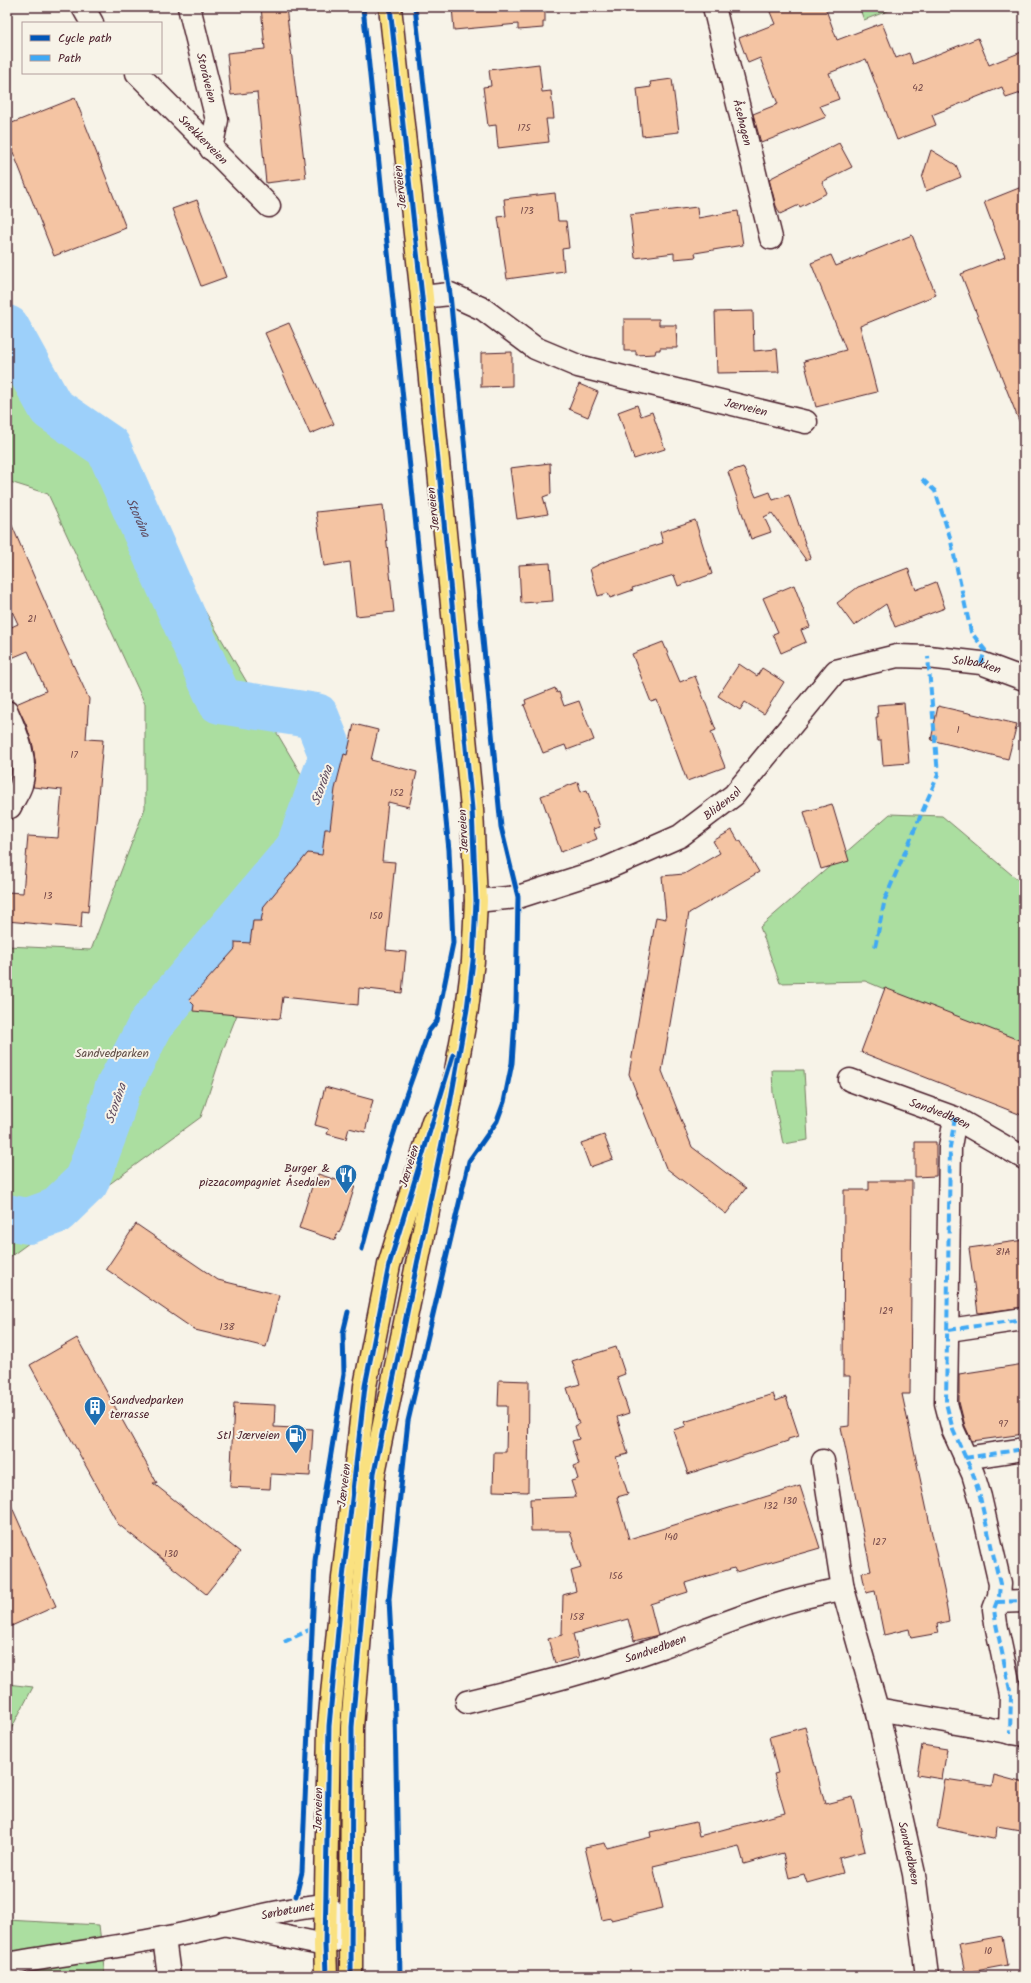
<svg xmlns="http://www.w3.org/2000/svg" width="1031" height="1983" font-family="Kalam,sans-serif">
	<style>
		.green { fill: #abdea0; stroke: #7a7e66 }
		.lines { fill: none; stroke-linecap: round; stroke-linejoin: round }
		.river { stroke: #9dd0fa; stroke-width: 46 }
		.building { fill: #f4c4a3; stroke: #4a1f2b }
		.street-casing { stroke: #4a1f2b; stroke-width: 25 }
		.primary-casing { stroke: #4a1f2b; stroke-width: 25 }
		.street { stroke: #f7f3e8; stroke-width: 22 }
		.primary { stroke: #fae180; stroke-width: 22 }
		.quiet { stroke: #3fa9f5; stroke-width: 4; stroke-dasharray: 8 4; stroke-linecap: butt }
		.cycleway-casing { stroke: #f7f3e8; stroke-width: 8 }
		.cycleway { stroke: #0057b8; stroke-width: 5 }
		.labels { text-anchor: middle; stroke-width: 4; stroke-linejoin: round; paint-order: stroke }
		.number-label { font-size: 10px; fill: #744849 }
		.street-label { font-size: 12px; fill: #4a1f2b; stroke: #f7f3e8 }
		.park-label { font-size: 12px; fill: #624f48; stroke: #f7f3e8 }
		.poi-label { font-size: 12px; fill: #4a1f2b; stroke: #f7f3e8; text-anchor: end }
		.water-label { font-size: 13px; font-style: italic; fill: #5f4b5f; stroke: #f7f3e8 }
	</style>
	<rect width="100%" height="100%" fill="#f7f3e8"/>
	<filter id="ink" filterUnits="userSpaceOnUse"><feTurbulence type="fractalNoise" baseFrequency=".025" numOctaves="2"/><feDisplacementMap in="SourceGraphic" scale="8" xChannelSelector="R" yChannelSelector="G"/><feConvolveMatrix kernelMatrix="1 2 1 2 8 2 1 2 1" color-interpolation-filters="sRGB"/></filter>
	<g filter="url(#ink)">
		<g class="green">
			<path d="M859 7H898L864 20Z"/>
			<path d="M7 328 24 358 108 447 320 806 223 1050 201 1117 7 1259V946L91 950 145 808V704L48 494 7 481Z"/>
			<path d="M890 814 942 816 1024 885V1047L865 981 780 983 760 927Z"/>
			<path d="M772 1070H804L808 1140 783 1144 773 1094Z"/>
			<path d="M7 1684 33 1687 7 1737Z"/>
			<path d="M7 1920 99 1925 105 1976H7Z"/>
		</g>
		<g class="lines">
			<path class="river" id="s1" d="M7 328 51 408 108 447 220 701 316 716 332 756 298 849 151 1024 117 1090 108 1123 86 1182 56 1211 28 1221 7 1217"/>
		</g>
		<g class="building">
			<path d="M261 7H286L306 178 266 183 257 92 231 95 227 53 265 49Z"/>
			<path d="M452 7H545V22H543V28L518 30V24L454 30Z"/>
			<path d="M768 7H825L837 40 882 23 896 58 909 53 913 64 978 38 989 65 1024 51V92L1006 98 1002 87 932 115 936 125 897 140 866 59 829 73 839 99 820 106 826 117 761 143 753 114 778 104 760 58 748 63 739 38 775 24Z"/>
			<path d="M539 64 542 92 551 91 554 119H546L549 142 498 148 496 125 488 126 483 87 491 86 489 70Z"/>
			<path d="M672 79 679 132 642 136 637 89 651 87 650 82Z"/>
			<path d="M75 98 126 228 54 256 7 137V125Z"/>
			<path d="M839 143 852 167 822 182 827 193 800 207 799 205 780 214 776 206 769 179Z"/>
			<path d="M931 150 956 165 961 177 926 191 922 178Z"/>
			<path d="M1024 186V430L1023 431 961 274 1005 257 984 202Z"/>
			<path d="M555 193 558 221H566L569 248 562 249 564 271 507 279 498 217 506 216 504 199Z"/>
			<path d="M197 200 226 277 201 286 172 209Z"/>
			<path d="M697 207 698 218 738 211 743 245 695 253 696 257 674 259V253L635 258 630 215Z"/>
			<path d="M912 235 936 295 860 326 877 392 816 407 804 361 846 350 811 263 831 255 836 266Z"/>
			<path d="M753 311 754 351 777 349 779 372 717 373 715 312Z"/>
			<path d="M624 319H659V325H676L677 348H660V350H656L655 354 636 355V351H624Z"/>
			<path d="M289 323 334 424 310 434 265 333Z"/>
			<path d="M512 352V386L481 387V353Z"/>
			<path d="M579 384 598 392 588 417 569 409Z"/>
			<path d="M637 405 641 416 652 412 665 449 634 459 618 412Z"/>
			<path d="M550 463 551 494 543 497 548 514 517 519 510 468Z"/>
			<path d="M743 467 756 497 770 492 773 500 789 495 810 558 806 560 772 513 764 517 771 532 751 539 728 472Z"/>
			<path d="M383 505 394 612 356 616 350 562 324 566 316 512Z"/>
			<path d="M7 514 58 632 89 699 86 739 103 740 88 912 82 911 81 928 7 921V892L23 893 28 836 58 838 62 790 33 787 36 767 33 746 26 724 16 704 46 691 28 651 7 660V629L18 624 7 600Z"/>
			<path d="M695 520 712 574 678 586 674 575 632 588 633 590 610 598 608 593 598 596 590 569 606 561 663 543 660 532Z"/>
			<path d="M550 563 553 601 521 603 519 565Z"/>
			<path d="M908 568 916 590 936 582 945 608 895 627 886 604 854 626 837 603 858 587Z"/>
			<path d="M794 585 810 627 801 630 806 642 781 653 773 634 778 632 763 598Z"/>
			<path d="M663 642 680 682 695 676 716 730 711 732 725 767 687 781 657 700 651 702 632 654Z"/>
			<path d="M739 664 757 676 762 668 784 682 764 714 745 702 740 710 718 696Z"/>
			<path d="M555 688 557 693 559 692 564 706 579 701 594 740 567 750 565 745 543 753 524 705 526 704 525 700Z"/>
			<path d="M904 703 909 763 883 765 881 741H878L876 717H878L877 705Z"/>
			<path d="M938 706 1017 724 1008 759 931 740Z"/>
			<path d="M354 724 378 730 371 760 417 772 409 807 388 802 382 861 395 862 386 950 406 952 402 993 359 988 358 1005 283 997 280 1019 193 1011 194 1005 189 1000 235 949V942L250 943 253 921H261L264 906 308 853 322 855 325 829H330L335 789 344 754 347 755Z"/>
			<path d="M578 782 581 792 587 790 600 827 593 829 597 839 561 852 541 796Z"/>
			<path d="M832 804 849 861 821 869 804 812Z"/>
			<path d="M732 830 739 842 740 840 759 872 689 913 662 1071 692 1147 746 1188 726 1214 666 1168 629 1074 656 917 666 919 662 876 684 874 720 853 713 841Z"/>
			<path d="M885 988 1024 1042V1116L861 1052Z"/>
			<path d="M325 1087 373 1100 365 1132 349 1128 346 1139 327 1134 329 1129 315 1125Z"/>
			<path d="M604 1135 613 1159 590 1167 581 1143Z"/>
			<path d="M915 1142H936V1176L915 1177Z"/>
			<path d="M318 1174 355 1186 342 1227 339 1233 338 1232 335 1240 299 1228 315 1177H317Z"/>
			<path d="M869 1181H912L910 1394H902L947 1604H946L949 1621 937 1624 939 1633 911 1638 909 1629 884 1635 875 1591 866 1593 862 1573 871 1571 841 1427 849 1426 850 1376H843L844 1190H869Z"/>
			<path d="M136 1224 218 1280 279 1295 266 1347 195 1330 106 1269Z"/>
			<path d="M1024 1240V1307L978 1313 969 1248Z"/>
			<path d="M77 1338 157 1483H153L240 1552 206 1594 118 1524 30 1365Z"/>
			<path d="M616 1347 625 1374 617 1377 629 1413 617 1417 628 1454 616 1457 628 1494 617 1497 629 1539 800 1486 820 1548 736 1572 734 1568 685 1583 688 1592 650 1604 658 1635 634 1641 628 1619 573 1634 579 1657 555 1663 548 1639 562 1635 563 1595 576 1591 571 1571 581 1568 570 1531H531L530 1499 576 1497 571 1481 578 1479 574 1466 579 1464 572 1441 579 1439 575 1426 579 1424 567 1388 580 1384 572 1361Z"/>
			<path d="M1024 1364V1434L972 1441 965 1426 959 1402V1374Z"/>
			<path d="M499 1380 529 1381 528 1492 493 1491 494 1452H506L507 1406H498Z"/>
			<path d="M773 1394 776 1401 786 1397 799 1436 788 1439V1441L688 1474 673 1430 686 1426 684 1422Z"/>
			<path d="M234 1403 275 1405 274 1427 313 1429 310 1476 271 1474 270 1489 230 1487Z"/>
			<path d="M7 1496 56 1606 7 1628Z"/>
			<path d="M805 1727 825 1804 853 1797 862 1834H861L865 1851 839 1858 843 1873 807 1883 804 1874 789 1878 783 1853 744 1864 739 1846 653 1866 663 1908 611 1920V1918L602 1920 585 1847 605 1843 607 1848 651 1837 650 1832 696 1822 699 1836 785 1813 774 1774 778 1773 769 1737Z"/>
			<path d="M922 1745 947 1749 942 1779 917 1775Z"/>
			<path d="M994 1775 1024 1783V1808L1020 1830 997 1826 996 1837 993 1839 937 1827 945 1779 992 1786Z"/>
			<path d="M1002 1936 1007 1965 965 1973 959 1944Z"/>
		</g>
		<g class="lines">
			<g class="street-casing">
				<g id="street">
					<path d="M83 7 92 23"/>
					<path id="s2" d="M189 7 217 120 211 149"/>
					<path id="s3" d="M714 7 771 238"/>
					<path id="s4" d="M137 73 269 206"/>
					<path id="s5" d="M422 297 450 294 483 309 535 348 578 366 806 422"/>
					<path d="M7 712C17 734 28 760 21 785 19 792 13 800 10 807L7 808"/>
					<path id="s6" d="M476 901 518 897 605 869 680 836 734 795 836 671 897 656 928 657 981 663 1024 679"/>
					<path id="s7" d="M850 1080 955 1118 1024 1158"/>
					<path d="M955 1118 950 1147 946 1403 953 1430 973 1474 980 1497 1000 1584 999 1596 994 1609 996 1624 1011 1695 1010 1733"/>
					<path d="M949 1330 1024 1319"/>
					<path d="M965 1458 1024 1449"/>
					<path id="s8" d="M823 1461 843 1589 877 1709 914 1874 927 1976"/>
					<path d="M997 1602 1024 1601"/>
					<path id="s9" d="M467 1702C533 1686 600 1669 664 1646 723 1624 781 1599 843 1589"/>
					<path d="M877 1709 1024 1735"/>
					<path d="M164 1938 169 1976"/>
					<path id="s10" d="M7 1964C59 1955 111 1948 163 1938 219 1928 270 1910 327 1905L351 1932 325 1945 223 1924"/>
				</g>
			</g>
			<g class="primary-casing">
				<g id="primary">
					<path d="M326 1976 325 1945 329 1726 343 1578 365 1386 389 1265 433 1121"/>
					<path d="M351 1976 352 1727 374 1473 450 1104 467 1009 473 961 476 901 472 809 422 297 390 7"/>
				</g>
			</g>
			<use href="#street" class="street"/>
			<use href="#primary" class="primary"/>
			<g class="quiet">
				<path d="M922 479 935 491 950 537 971 632 985 650 981 663"/>
				<path d="M875 947 885 899 938 775 928 657"/>
				<path d="M955 1118 950 1147 946 1403 953 1430 973 1474 980 1497 1000 1584 999 1596 994 1609 996 1624 1011 1695 1010 1733"/>
				<path d="M949 1330 1024 1319"/>
				<path d="M965 1458 1024 1449"/>
				<path d="M997 1602 1024 1601"/>
				<path d="M284 1642 311 1629"/>
			</g>
			<g class="cycleway-casing">
				<g id="cycleway">
					<path d="M362 1249 387 1155 405 1098 429 1031 437 1021 453 943 449 850 363 7"/>
					<path d="M296 1896 302 1872 315 1561 321 1514 344 1374 343 1333 348 1312"/>
					<path d="M326 1976 325 1945 329 1726 343 1578 365 1386 389 1265 453 1055"/>
					<path d="M351 1976 352 1727 374 1473 450 1104 467 1009 473 961 476 901 472 809 422 297 390 7"/>
					<path d="M400 1976 395 1713 389 1599 408 1421 469 1161 497 1121 504 1102 512 1063 516 1005 518 897 501 827 450 294 437 202 415 7"/>
				</g>
			</g>
			<use href="#cycleway" class="cycleway"/>
		</g>
	</g>
	<defs>
		<g id="restaurant-pin" transform="scale(1.15)"><path d="M0 17L-7.5 6A9.5 9.5 0 1 1 7.5 6Z" fill="#1f6fb2" stroke="#f7f3e8"/><path d="M-5-6h1v4h1v-4h1v4h1v-4h1v5L-1.5 .5V6h-2V.5L-5-1ZM5-6V6H3V1.5H1.5Q1.5-4 5-6Z" fill="#fff"/></g>
		<g id="building-pin" transform="scale(1.15)"><path d="M0 17L-7.5 6A9.5 9.5 0 1 1 7.5 6Z" fill="#1f6fb2" stroke="#f7f3e8"/><path d="M-4-6H4V6H1V3H-1V6H-4ZM-2.5-4.3h1.7v1.8h-1.7ZM.8-4.3h1.7v1.8H.8ZM-2.5-1h1.7V.8h-1.7ZM.8-1h1.7V.8H.8Z" fill="#fff"/></g>
		<g id="fuel-pin" transform="scale(1.15)"><path d="M0 17L-7.5 6A9.5 9.5 0 1 1 7.5 6Z" fill="#1f6fb2" stroke="#f7f3e8"/><path d="M-5.5-6h7V0h2V4h1.3V-2.5L3-4.5l.8-.8L6-3V5H2.5V1h-1V6h-7ZM-4.2-4.7v3.2H.2V-4.7Z" fill="#fff"/></g>
	</defs>
	<g fill-rule="evenodd">
		<use href="#restaurant-pin" x="346" y="1175"/>
		<use href="#building-pin" x="95" y="1407"/>
		<use href="#fuel-pin" x="296" y="1435"/>
	</g>
	<g class="labels">
		<g class="number-label">
			<text x="918" y="91">42</text>
			<text x="524" y="131">175</text>
			<text x="527" y="214">173</text>
			<text x="32" y="622">21</text>
			<text x="958" y="733">1</text>
			<text x="74" y="758">17</text>
			<text x="397" y="796">152</text>
			<text x="48" y="899">13</text>
			<text x="376" y="919">150</text>
			<text x="1003" y="1255">81A</text>
			<text x="886" y="1314">129</text>
			<text x="227" y="1330">138</text>
			<text x="1003" y="1427">97</text>
			<text x="790" y="1504">130</text>
			<text x="771" y="1509">132</text>
			<text x="671" y="1540">140</text>
			<text x="879" y="1545">127</text>
			<text x="171" y="1557">130</text>
			<text x="616" y="1579">156</text>
			<text x="577" y="1620">158</text>
			<text x="988" y="1954">10</text>
		</g>
		<g class="street-label">
			<text dy="4" stroke="none"><textPath href="#s2" startOffset="73">Storåveien</textPath></text>
			<text dy="4" stroke="none"><textPath href="#s3" startOffset="119">Åsehagen</textPath></text>
			<text dy="4" stroke="none"><textPath href="#s4" startOffset="94">Snekkerveien</textPath></text>
			<text transform="translate(400 187) rotate(-96)" y="4">Jærveien</text>
			<text dy="4" stroke="none"><textPath href="#s5" startOffset="349">Jærveien</textPath></text>
			<text transform="translate(433 509) rotate(-96)" y="4">Jærveien</text>
			<text dy="4" stroke="none"><textPath href="#s6" startOffset="587">Solbakken</textPath></text>
			<text dy="4" stroke="none"><textPath href="#s6" startOffset="269">Blidensol</textPath></text>
			<text transform="translate(463 831) rotate(-93)" y="4">Jærveien</text>
			<text dy="4" stroke="none"><textPath href="#s7" startOffset="96">Sandvedbøen</textPath></text>
			<text transform="translate(409 1166) rotate(-73)" y="4">Jærveien</text>
			<text transform="translate(344 1485) rotate(-83)" y="4">Jærveien</text>
			<text dy="4" stroke="none"><textPath href="#s9" startOffset="196">Sandvedbøen</textPath></text>
			<text transform="translate(318 1809) rotate(-89)" y="4">Jærveien</text>
			<text dy="4" stroke="none"><textPath href="#s8" startOffset="402">Sandvedbøen</textPath></text>
			<text dy="4" stroke="none"><textPath href="#s10" startOffset="286">Sørbøtunet</textPath></text>
		</g>
		<g class="park-label">
			<text x="112" y="1057">Sandvedparken</text>
		</g>
		<g class="poi-label">
			<text x="330" y="1172">Burger &amp;<tspan x="330" dy="14">pizzacompagniet Åsedalen</tspan></text>
			<text x="110" y="1404" text-anchor="start">Sandvedparken<tspan x="110" dy="14">terrasse</tspan></text>
			<text x="280" y="1439">St1 Jærveien</text>
		</g>
		<g class="water-label">
			<text dy="5" stroke="none"><textPath href="#s1" startOffset="237">Storåna</textPath></text>
			<text transform="translate(321 785) rotate(-70)" y="5">Storåna</text>
			<text transform="translate(115 1103) rotate(-71)" y="5">Storåna</text>
		</g>
	</g>
	<rect width="1031" height="1983" fill="none" stroke="#f7f3e8" stroke-width="24"/>
	<rect x="12" y="12" width="1007" height="1959" fill="none" stroke="#4a1f2b" stroke-width="1.5" filter="url(#ink)"/>
	<rect x="22" y="22" width="140" height="52" fill="#f7f3e8" stroke="#b29e9c"/>
	<rect x="30" y="35" width="20" height="6" fill="#0057b8" stroke="#b29e9c"/>
	<text x="58" y="42" font-size="12" fill="#4a1f2b">Cycle path</text>
	<rect x="30" y="55" width="20" height="6" fill="#3fa9f5" stroke="#b29e9c"/>
	<text x="58" y="62" font-size="12" fill="#4a1f2b">Path</text>
</svg>
